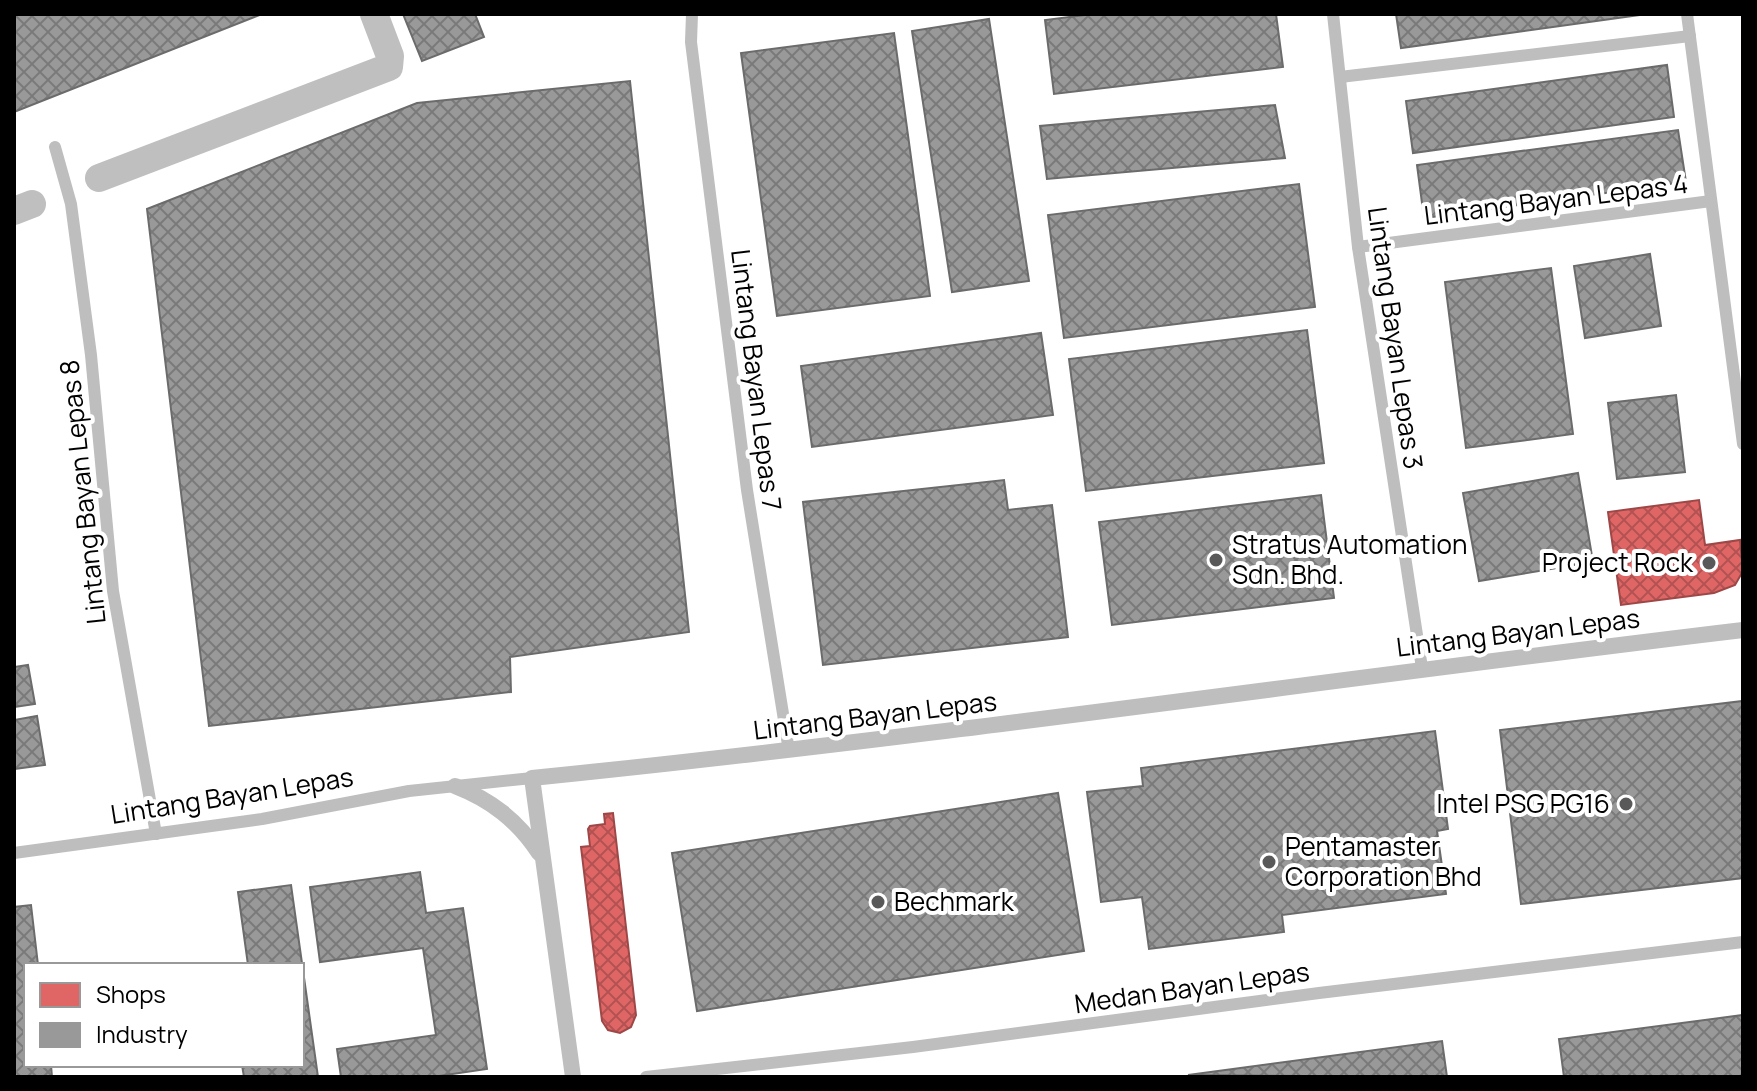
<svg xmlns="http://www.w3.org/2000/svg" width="1757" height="1091" font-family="Manrope,sans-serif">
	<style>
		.shops { fill: url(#shops-cross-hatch); stroke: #9d4747; stroke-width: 2 }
		.industry { fill: url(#industry-cross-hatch); stroke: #6b6b6b; stroke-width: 2 }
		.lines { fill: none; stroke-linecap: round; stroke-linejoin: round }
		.river { stroke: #bfbfbf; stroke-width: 28 }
		.minor { stroke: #bebebe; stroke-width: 12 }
		.tertiary { stroke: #bebebe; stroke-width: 16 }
		.poi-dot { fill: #595959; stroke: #fff; stroke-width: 3 }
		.labels { text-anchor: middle; stroke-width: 8; stroke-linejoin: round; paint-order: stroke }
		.street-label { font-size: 26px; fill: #000; stroke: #fff }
		.poi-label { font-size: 26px; fill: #000; stroke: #fff; text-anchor: start }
	</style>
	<defs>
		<pattern id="shops-cross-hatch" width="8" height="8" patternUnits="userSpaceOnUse" patternTransform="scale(2)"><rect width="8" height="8" fill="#e06666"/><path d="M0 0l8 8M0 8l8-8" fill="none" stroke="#b35252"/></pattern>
		<pattern id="industry-cross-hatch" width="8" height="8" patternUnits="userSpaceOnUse" patternTransform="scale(2)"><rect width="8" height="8" fill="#999"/><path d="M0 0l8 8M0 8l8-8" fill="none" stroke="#7a7a7a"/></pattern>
	</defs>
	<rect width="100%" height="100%" fill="#fff"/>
	<g class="shops">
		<path d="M1699 500 1705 545 1740 540 1743 571 1735 585 1714 593 1621 605 1608 512Z"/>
		<path d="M613 813 636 1015 631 1027 620 1033 608 1030 602 1021 581 847 590 846 588 829 590 826 605 824 604 814Z"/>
	</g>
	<g class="industry">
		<path d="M14 14H262L14 112Z"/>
		<path d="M403 14H475L484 37 422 61Z"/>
		<path d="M1093 14H1276L1283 67 1054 94 1045 20Z"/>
		<path d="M1396 14H1647L1401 48Z"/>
		<path d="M989 19 1029 281 952 292 912 31Z"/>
		<path d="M894 33 930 296 777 316 741 53Z"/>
		<path d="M1667 65 1674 117 1413 153 1406 101Z"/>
		<path d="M630 81 689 632 510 657 511 692 209 726 147 209 417 103Z"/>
		<path d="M1275 105 1285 158 1047 179 1040 126Z"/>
		<path d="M1678 130 1686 182 1424 218 1417 165Z"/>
		<path d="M1299 184 1315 307 1064 338 1048 215Z"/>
		<path d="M1650 254 1661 326 1585 338 1574 266Z"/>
		<path d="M1551 268 1573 434 1466 448 1445 282Z"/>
		<path d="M1307 330 1324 463 1086 491 1069 359Z"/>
		<path d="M1041 333 1053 415 812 447 801 366Z"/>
		<path d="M1676 395 1685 472 1617 479 1608 403Z"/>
		<path d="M1578 473 1593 562 1479 581 1463 493Z"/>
		<path d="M1004 480 1008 510 1052 505 1068 637 823 665 803 502Z"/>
		<path d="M1321 495 1334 598 1112 625 1099 522Z"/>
		<path d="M28 665 35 704 14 707V667Z"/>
		<path d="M1743 701V878L1521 904 1500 730Z"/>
		<path d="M37 716 45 765 14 769V720Z"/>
		<path d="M1435 731 1448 829 1437 831 1446 894 1282 915 1284 932 1149 949 1142 897 1101 902 1087 792 1143 786 1141 768Z"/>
		<path d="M1058 793 1084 951 697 1011 672 853Z"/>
		<path d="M420 872 426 913 463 908 487 1069 432 1077H341L337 1049 436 1035 423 948 320 962 310 887Z"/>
		<path d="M291 885 318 1077H244L242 1065H302V965H248L238 892Z"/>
		<path d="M31 905 38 965H26V1065H51L52 1077H14V907Z"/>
		<path d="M1743 1015V1077H1564L1559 1039Z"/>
		<path d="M1442 1041 1447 1077 1188 1075Z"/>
	</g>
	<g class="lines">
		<g class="river">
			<path d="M99 178 389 67 390 56 374 14"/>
			<path d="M14 211 32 204"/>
		</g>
		<g class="minor">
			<path d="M692 14 691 42 747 490 789 751"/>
			<path d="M1333 14 1358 247 1422 668"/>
			<path d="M1687 14 1743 444"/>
			<path d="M1340 77 1690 36"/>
			<path d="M55 147 71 204 91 355 113 591 156 834"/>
			<path d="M1358 247 1711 201"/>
			<path d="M14 853 262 819 409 791 532 778"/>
			<path d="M646 1077 913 1047 1319 993 1743 942"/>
		</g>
		<g class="tertiary">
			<path d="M455 786C491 800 517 820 539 853"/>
			<path d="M573 1077 532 778C937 737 1339 678 1743 630"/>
		</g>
	</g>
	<g class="poi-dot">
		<circle cx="1216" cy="560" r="8"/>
		<circle cx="1709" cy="563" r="8"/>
		<circle cx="1626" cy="804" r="8"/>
		<circle cx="1269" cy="862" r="8"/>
		<circle cx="878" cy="902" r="8"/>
	</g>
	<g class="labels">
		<g class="street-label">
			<text transform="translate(1556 200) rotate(-7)" y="9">Lintang Bayan Lepas 4</text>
			<text transform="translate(1395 338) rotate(82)" y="9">Lintang Bayan Lepas 3</text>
			<text transform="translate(756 380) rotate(83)" y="9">Lintang Bayan Lepas 7</text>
			<text transform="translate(83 492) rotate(-96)" y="9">Lintang Bayan Lepas 8</text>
			<text transform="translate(1518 633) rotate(-7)" y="9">Lintang Bayan Lepas</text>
			<text transform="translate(875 716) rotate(-7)" y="9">Lintang Bayan Lepas</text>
			<text transform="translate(232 796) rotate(-9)" y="9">Lintang Bayan Lepas</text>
			<text transform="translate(1192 988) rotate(-8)" y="9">Medan Bayan Lepas</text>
		</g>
		<g class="poi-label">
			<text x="1232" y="554">Stratus Automation<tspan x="1232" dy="30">Sdn. Bhd.</tspan></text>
			<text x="1693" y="572" text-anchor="end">Project Rock</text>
			<text x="1610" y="813" text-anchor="end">Intel PSG PG16</text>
			<text x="1285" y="856">Pentamaster<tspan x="1285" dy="30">Corporation Bhd</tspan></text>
			<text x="894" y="911">Bechmark</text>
		</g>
	</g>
	<rect width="1757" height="1091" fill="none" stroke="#000000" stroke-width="32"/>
	<rect x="24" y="963" width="280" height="104" fill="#ffffff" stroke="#999999" stroke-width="2"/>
	<rect x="40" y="983" width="40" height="24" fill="#e06666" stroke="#999999" stroke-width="2"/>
	<text x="96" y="1003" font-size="24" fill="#000000">Shops</text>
	<rect x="40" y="1023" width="40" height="24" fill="#999999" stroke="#999999" stroke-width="2"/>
	<text x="96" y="1043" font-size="24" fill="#000000">Industry</text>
</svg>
